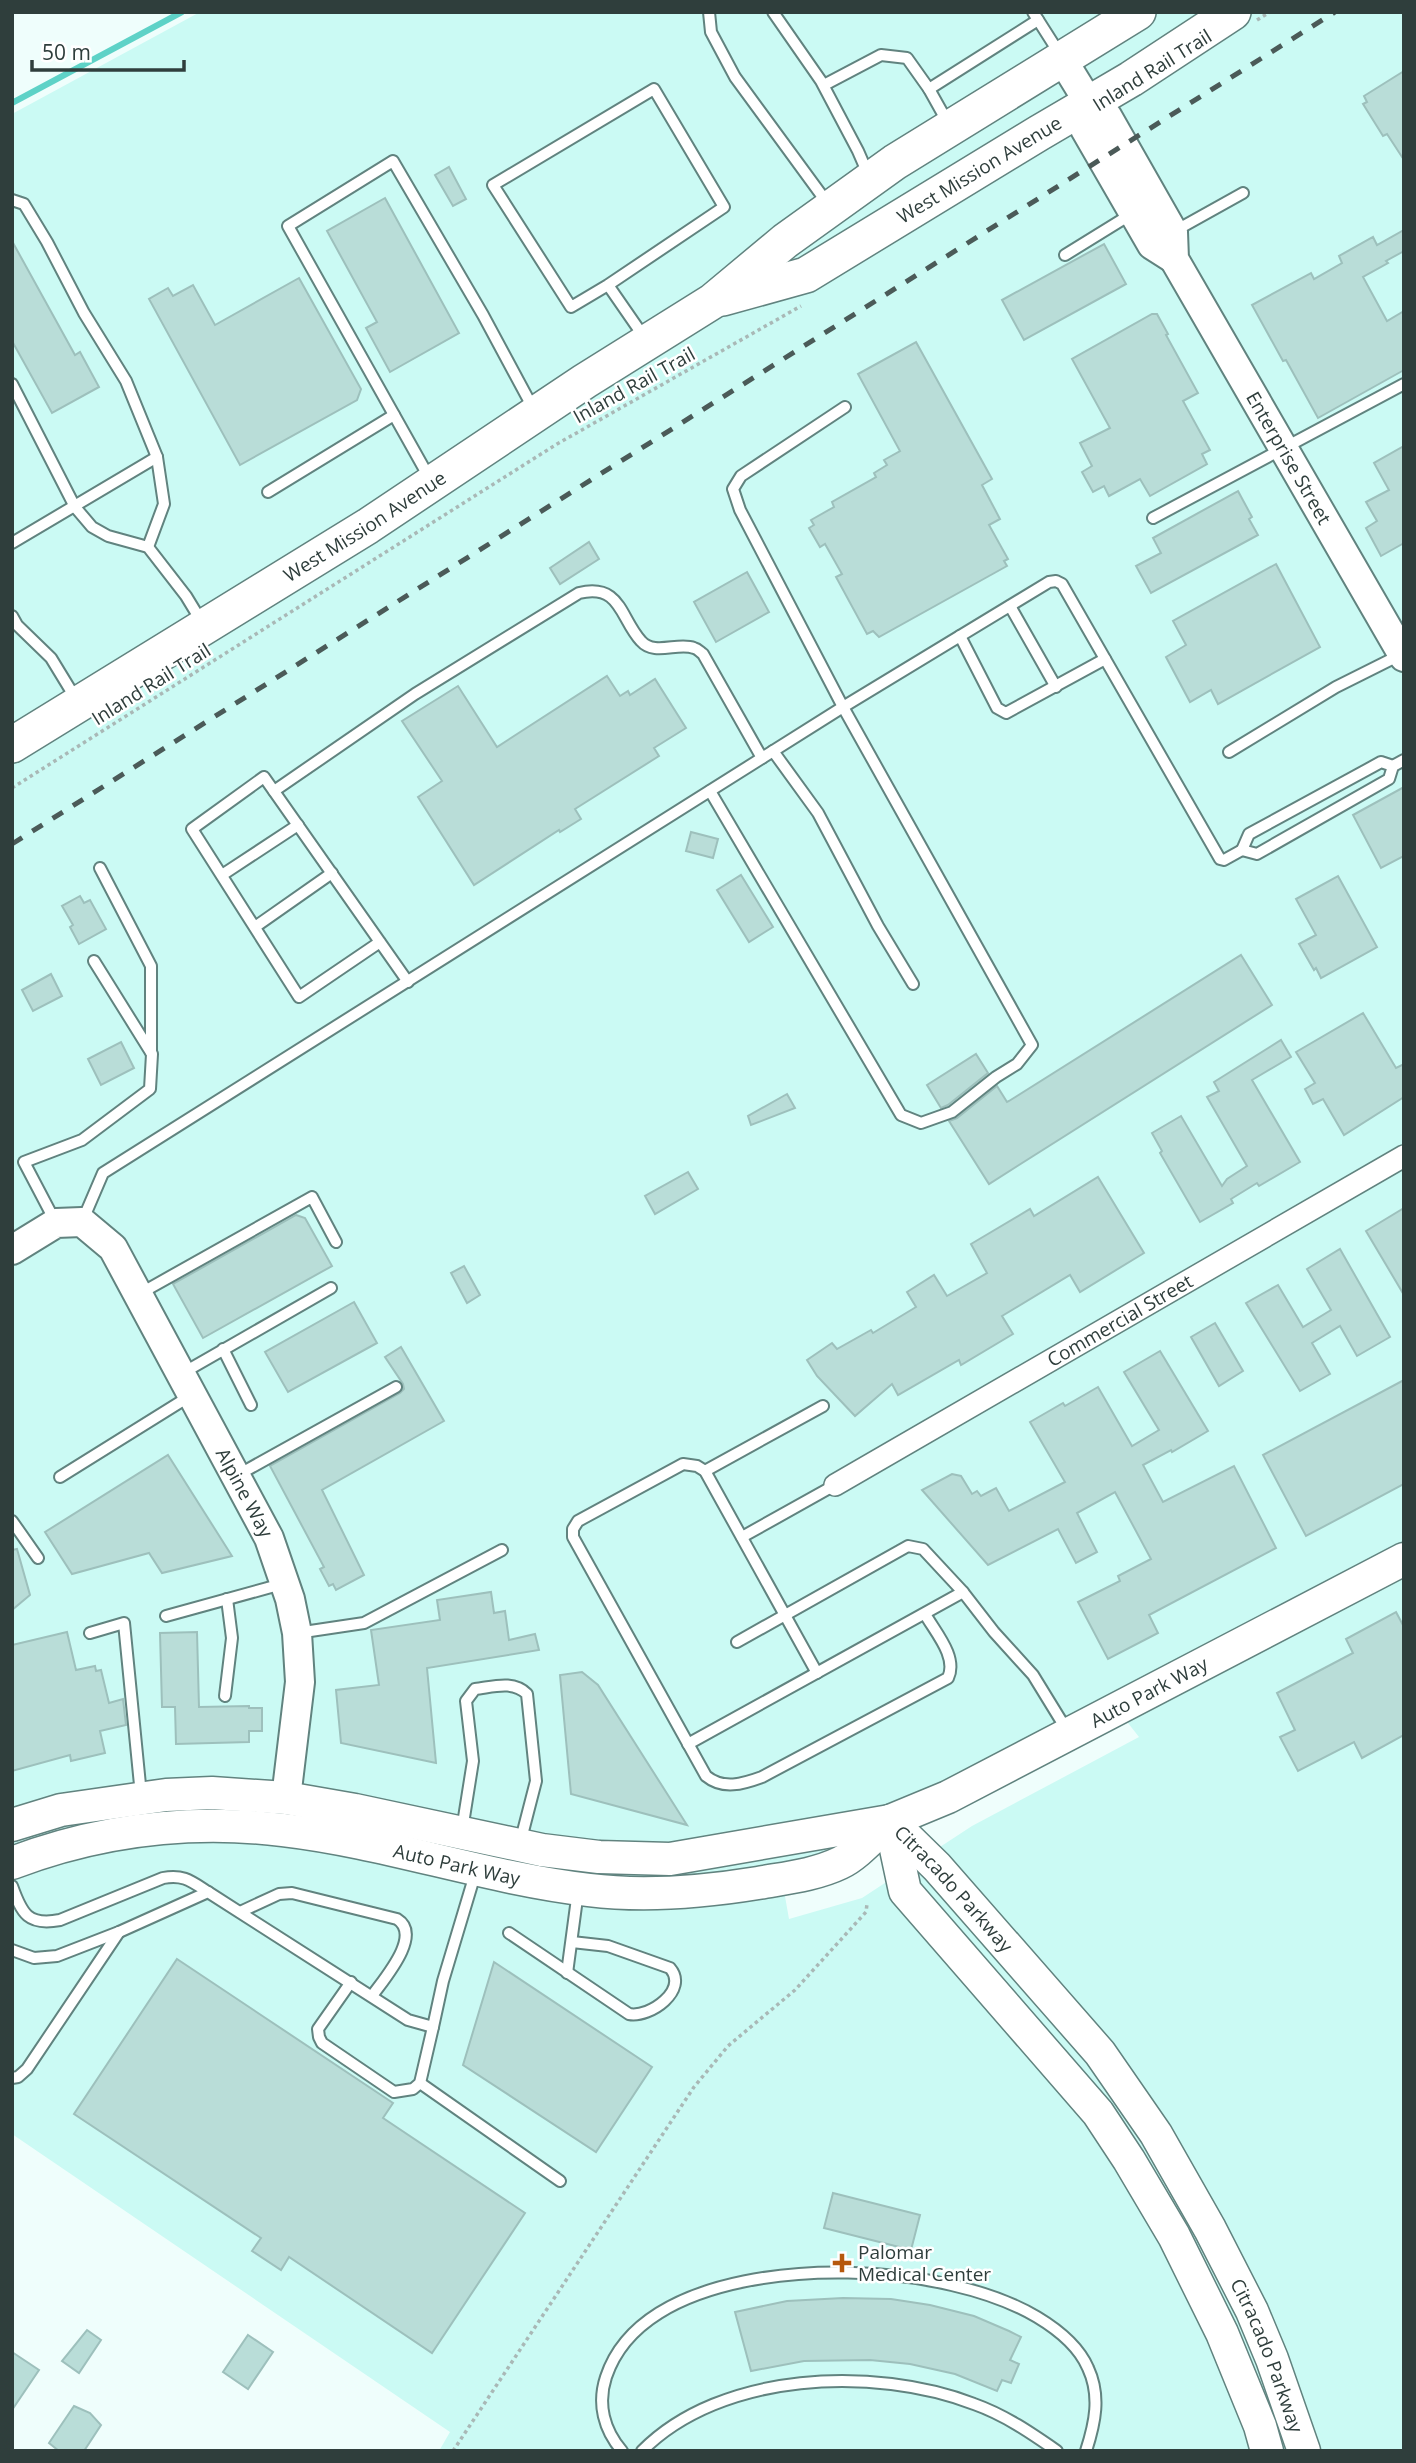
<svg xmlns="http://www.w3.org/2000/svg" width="1416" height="2463" font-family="'Open Sans',sans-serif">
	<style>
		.built { fill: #cbfaf4; fill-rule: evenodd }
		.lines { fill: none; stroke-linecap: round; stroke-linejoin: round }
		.stream { stroke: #5ed2c7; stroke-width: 6 }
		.building { fill: #b9ddd8; stroke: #9dc0bc; stroke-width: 2 }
		.service-casing { stroke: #61837f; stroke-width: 14 }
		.minor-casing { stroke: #61837f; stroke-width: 24 }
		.tertiary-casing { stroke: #61837f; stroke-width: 32 }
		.secondary-casing { stroke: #61837f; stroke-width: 35 }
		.primary-casing { stroke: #61837f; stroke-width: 38 }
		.path { stroke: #a9b8b6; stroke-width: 3.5; stroke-dasharray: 3.5 3.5; stroke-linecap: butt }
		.service { stroke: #fff; stroke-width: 10 }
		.minor { stroke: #fff; stroke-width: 21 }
		.tertiary { stroke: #fff; stroke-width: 28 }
		.secondary { stroke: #fff; stroke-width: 32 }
		.primary { stroke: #fff; stroke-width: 35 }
		.rail { stroke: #4b5a58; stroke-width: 5; stroke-dasharray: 12 12; stroke-linecap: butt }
		.poi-dot { fill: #b6580d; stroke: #fff; stroke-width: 2.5 }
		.labels { text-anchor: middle; stroke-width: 5; stroke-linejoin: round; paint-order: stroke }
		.street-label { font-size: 19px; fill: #2f3e3c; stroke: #fff }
		.poi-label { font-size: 19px; fill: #2f3e3c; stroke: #fff; text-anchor: start }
	</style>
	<rect width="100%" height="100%" fill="#effefc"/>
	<path class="built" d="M200 12H1404V2451H439L450 2432 12 2134V114ZM1117 1709 1139 1737 972 1826 862 1898 789 1919 780 1868 850 1844Z"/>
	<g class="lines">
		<path class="stream" d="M12 103 182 12"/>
	</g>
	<g class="building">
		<path d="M1404 71V160L1387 134 1383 136 1363 104 1367 102 1364 96Z"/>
		<path d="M449 167 466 199 453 206 435 175Z"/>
		<path d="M385 198 459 333 390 372 366 328 377 322 327 231Z"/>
		<path d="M1404 230V251L1386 261 1388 263 1363 277 1387 321 1404 311V370L1318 418 1286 360 1283 361 1252 305 1311 273 1314 279 1342 263 1339 256 1373 237 1377 245Z"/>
		<path d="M12 241 75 355 80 352 99 387 52 413 12 341Z"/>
		<path d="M1104 244 1126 284 1024 340 1002 300Z"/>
		<path d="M299 278 361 389 357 400 240 465 149 299 168 288 173 296 193 285 215 325Z"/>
		<path d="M1152 314H1157L1168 334 1166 335 1198 393 1183 401 1210 450 1202 454 1207 464 1150 496 1140 479 1109 496 1104 486 1093 492 1082 472 1092 466 1080 443 1110 428 1072 359Z"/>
		<path d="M916 342 992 479 982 485 1000 519 989 525 1008 559 1004 561 1007 566 879 637 873 631 867 634 836 577 842 574 825 544 820 547 809 528 814 525 811 520 834 507 832 502 876 477 874 473 887 465 884 460 900 451 858 374Z"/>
		<path d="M1404 446V543L1381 556 1366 528 1377 521 1366 502 1389 490 1374 463Z"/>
		<path d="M1238 491 1252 517 1249 519 1258 535 1151 593 1136 566 1161 553 1153 538Z"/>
		<path d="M589 542 599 559 560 584 550 568Z"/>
		<path d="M1276 564 1320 647 1218 704 1211 690 1190 702 1166 657 1186 645 1173 621Z"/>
		<path d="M747 572 769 612 716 642 694 602Z"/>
		<path d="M607 676 620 696 628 691 630 695 655 679 686 728 654 748 659 756 575 809 581 819 560 832 559 830 474 885 418 797 442 781 402 721 458 686 497 747Z"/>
		<path d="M1404 787V856L1381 868 1353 815Z"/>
		<path d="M691 832 718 839 713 858 686 851Z"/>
		<path d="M741 875 773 927 749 942 717 890Z"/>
		<path d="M1338 876 1377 947 1321 978 1316 968 1314 970 1299 944 1316 935 1296 899Z"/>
		<path d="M80 896 84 903 90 900 106 929 79 944 70 927 73 925 62 906Z"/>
		<path d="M1241 955 1272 1005 989 1184 949 1121 957 1118 997 1086 1007 1102 1009 1101Z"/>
		<path d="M51 974 62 996 33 1011 22 990Z"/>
		<path d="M1363 1013 1396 1068 1404 1064V1097L1344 1135 1323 1099 1313 1104 1305 1089 1315 1083 1296 1052Z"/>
		<path d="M1281 1040 1291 1057 1252 1080 1300 1162 1259 1186 1257 1183 1231 1199 1233 1203 1200 1222 1160 1153 1162 1151 1152 1133 1181 1116 1222 1186 1227 1179 1247 1166 1207 1097 1219 1091 1214 1082Z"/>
		<path d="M121 1042 134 1068 101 1085 88 1059Z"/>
		<path d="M976 1054 988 1073 948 1105 941 1108 927 1085Z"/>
		<path d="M787 1094 795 1108 751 1125 748 1116Z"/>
		<path d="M688 1172 698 1189 655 1214 645 1196Z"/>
		<path d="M1098 1177 1144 1253 1080 1292 1070 1275 1002 1316 1013 1334 961 1365 959 1360 898 1395 892 1384 855 1416 817 1376 807 1360 832 1343 837 1349 871 1330 873 1333 916 1307 907 1292 934 1275 947 1296 987 1273 971 1244 1030 1209 1034 1216Z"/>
		<path d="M1404 1208V1295L1366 1231Z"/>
		<path d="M296 1215 305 1218 332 1266 203 1338 173 1284Z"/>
		<path d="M1340 1249 1390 1337 1357 1356 1340 1326 1312 1343 1330 1374 1300 1391 1246 1303 1278 1285 1303 1327 1331 1310 1307 1269Z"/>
		<path d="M464 1266 480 1295 467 1303 451 1273Z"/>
		<path d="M354 1302 377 1343 288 1392 265 1352Z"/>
		<path d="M1215 1323 1243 1371 1219 1386 1191 1337Z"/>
		<path d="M401 1347 444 1421 322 1490 364 1575 336 1590 333 1584 329 1586 320 1569 324 1567 270 1466 400 1393 404 1389 403 1384 385 1357Z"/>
		<path d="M1160 1351 1208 1431 1172 1452 1171 1450 1143 1465 1163 1502 1234 1466 1276 1548 1149 1615 1158 1633 1108 1659 1078 1602 1120 1581 1118 1576 1151 1559 1115 1492 1077 1513 1097 1552 1076 1563 1058 1529 988 1565 922 1490 952 1474 961 1476 972 1494 977 1491 981 1496 996 1488 1009 1511 1065 1482 1030 1422 1063 1403 1065 1406 1098 1387 1132 1446 1159 1430 1124 1372Z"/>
		<path d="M1404 1380V1484L1306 1536 1263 1455Z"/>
		<path d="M168 1455 232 1556 162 1573 149 1553 72 1574 45 1532Z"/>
		<path d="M17 1549 30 1595 12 1610V1550Z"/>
		<path d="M491 1592 494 1613 505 1611 509 1640 535 1634 539 1650 427 1668 436 1763 341 1743 336 1690 379 1685 371 1630 440 1620 437 1600Z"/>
		<path d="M1396 1612 1404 1627V1735L1362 1758 1354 1742 1298 1771 1280 1737 1295 1730 1277 1693 1353 1653 1346 1639Z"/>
		<path d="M67 1632 76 1670 95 1666 96 1671 101 1670 109 1703 123 1699 126 1725 100 1731 105 1753 71 1761 70 1755 12 1771V1645Z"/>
		<path d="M197 1632 199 1707 249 1706V1708H262V1731H249V1742L176 1744 175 1707H162L160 1633Z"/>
		<path d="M582 1672 598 1685 687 1825 571 1794 560 1675Z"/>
		<path d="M177 1959 393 2103 383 2118 525 2213 432 2353 289 2257 281 2270 252 2251 261 2238 74 2114Z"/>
		<path d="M494 1962 652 2067 596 2152 463 2065Z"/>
		<path d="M833 2193 920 2215 911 2250 824 2228Z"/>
		<path d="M843 2298 891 2299 930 2305 974 2316 1009 2331 1021 2337 1010 2360 1019 2364 1011 2383 1002 2380 997 2391 955 2374 910 2364 870 2360 804 2361 751 2371 735 2312 787 2301Z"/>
		<path d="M87 2330 101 2340 79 2373 62 2361Z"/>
		<path d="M248 2335 273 2352 248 2389 223 2372Z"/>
		<path d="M12 2352 39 2370 12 2410Z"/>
		<path d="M74 2406 90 2413 101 2425 84 2451H59L49 2443Z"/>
	</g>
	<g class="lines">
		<g class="service-casing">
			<g id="service">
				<path d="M709 12 711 32 735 77 828 204"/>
				<path d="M773 12 821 81 858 151 868 174"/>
				<path d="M1033 12 1061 56"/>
				<path d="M824 85 881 55 907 58 929 89 948 123"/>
				<path d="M929 89 1038 20"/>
				<path d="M12 200 24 204 47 242 84 313 126 381 157 457 164 504 148 547"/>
				<path d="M1173 232 1243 193"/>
				<path d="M1065 255 1133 213"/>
				<path d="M608 285 571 307 493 185 654 89 724 207 608 285 644 337"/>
				<path d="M12 384 75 507 92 527 108 536 148 547 186 596 203 624"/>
				<path d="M430 479 288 226 393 161 483 315 533 408"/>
				<path d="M268 492 394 415"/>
				<path d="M1153 518 1404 384"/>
				<path d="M12 543 157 457"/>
				<path d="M1010 606 1056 687"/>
				<path d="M12 616 17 625 51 658 76 699"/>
				<path d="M960 636 997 708 1006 713 1105 659"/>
				<path d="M773 751 818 813 878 926 913 984"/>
				<path d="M1229 752 1336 687 1402 654"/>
				<path d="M1393 766 1381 762 1249 834 1242 850 1257 854 1389 779 1393 766 1404 760"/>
				<path d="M274 791 415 694 579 593C621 583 620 618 641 641 654 656 678 642 694 648 698 649 700 652 703 654L762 758"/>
				<path d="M710 791 901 1115 921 1123 952 1112 996 1077 1017 1064 1032 1045 843 707 740 510 733 489 741 476 845 407"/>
				<path d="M100 868 151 966V1052"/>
				<path d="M222 875 298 825"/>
				<path d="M255 927 332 873"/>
				<path d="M380 942 299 997 192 829 264 777C312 845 360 914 408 982"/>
				<path d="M82 1222 103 1173 843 707 1049 582 1056 581 1062 584 1220 859 1224 860 1242 850"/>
				<path d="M56 1223 24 1162 82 1140 150 1089 152 1054 94 961"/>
				<path d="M141 1293 312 1197 336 1242"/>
				<path d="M223 1349 251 1405"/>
				<path d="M181 1374 331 1288"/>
				<path d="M705 1471 823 1406"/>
				<path d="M236 1476 396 1387"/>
				<path d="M60 1477 190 1396"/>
				<path d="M12 1521 38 1558"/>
				<path d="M742 1537 835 1485"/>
				<path d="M166 1616 282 1584"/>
				<path d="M90 1633 124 1623 141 1795"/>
				<path d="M297 1633 364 1623 502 1550"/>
				<path d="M737 1642 908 1546 923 1549 963 1592 994 1632 1033 1675 1068 1732"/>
				<path d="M817 1673 705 1471 697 1466 683 1464 578 1521 573 1529V1537L706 1776C723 1790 743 1784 762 1777L948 1678C958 1657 935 1632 925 1614"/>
				<path d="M225 1696 232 1638 227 1599"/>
				<path d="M688 1744 963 1592"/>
				<path d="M462 1830 473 1761 466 1701 475 1689C493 1687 513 1680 527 1694L536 1781 520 1843"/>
				<path d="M12 1886C22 1914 28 1926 60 1920L163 1878C183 1874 191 1881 208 1892"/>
				<path d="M240 1912 279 1894 292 1893 397 1919C423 1935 384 1979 372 1996"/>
				<path d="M509 1933 629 2014C650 2018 689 1990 670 1968L608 1946 572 1942"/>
				<path d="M12 1950 34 1958 57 1956 119 1932 208 1892 408 2020 433 2027 443 1981 476 1871"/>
				<path d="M567 1973 578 1891"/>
				<path d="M351 1982 318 2029 319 2037 322 2043 394 2092 413 2089 420 2083 433 2027"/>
				<path d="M12 2078 18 2077 27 2069 119 1932"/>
				<path d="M420 2083 560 2181"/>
				<path d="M622 2451C604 2430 597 2404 606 2377 615 2350 635 2328 659 2313 752 2255 944 2262 1037 2317 1057 2329 1079 2347 1088 2368 1101 2396 1095 2423 1086 2451"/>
				<path d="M642 2451C721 2371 875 2366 974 2404 1005 2415 1031 2433 1057 2451"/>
			</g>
		</g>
		<g class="minor-casing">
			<g id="minor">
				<path id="s1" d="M835 1485 1404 1156"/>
			</g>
		</g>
		<g class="tertiary-casing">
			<g id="tertiary">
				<path id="s2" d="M1062 59 1089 103 1107 116 1173 232 1174 259 1404 657"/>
				<path d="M1089 103 1085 129 1152 245 1174 259"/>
				<path id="s3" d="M12 1250 56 1223 82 1222 113 1248 269 1538 290 1599 297 1633 300 1682 286 1798"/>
			</g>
		</g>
		<g class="secondary-casing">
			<g id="secondary">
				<path id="s4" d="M890 1821 937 1867 1100 2053 1156 2134 1210 2229 1252 2311 1272 2359 1304 2451"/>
				<path d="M890 1821 905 1891 1098 2113 1129 2160 1174 2236 1222 2333 1260 2426 1267 2451"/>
				<path id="s5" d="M12 1825 61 1810 166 1795 212 1793 286 1798 355 1810 542 1850 599 1857 670 1859 890 1821 948 1797 1404 1559"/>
				<path id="s6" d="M12 1863C99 1830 191 1819 283 1830 386 1842 486 1878 589 1890 645 1897 703 1892 758 1883 786 1878 815 1875 840 1863 856 1856 875 1834 889 1822"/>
			</g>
		</g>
		<g class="primary-casing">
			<g id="primary">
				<path id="s7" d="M723 298 806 275 1039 133 1131 79 1233 12"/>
				<path id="s8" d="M12 745 368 526 585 381 713 301 785 241 895 162 1138 12"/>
			</g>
		</g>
		<g class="path">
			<path d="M1257 20 1270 12"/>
			<path d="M12 788 557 444 801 306"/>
			<path d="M453 2451 694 2087 728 2046 795 1990 866 1912 867 1904"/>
		</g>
		<use href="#service" class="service"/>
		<use href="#minor" class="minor"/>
		<use href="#tertiary" class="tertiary"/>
		<use href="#secondary" class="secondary"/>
		<use href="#primary" class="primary"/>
		<path class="rail" d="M12 844 1335 12"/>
	</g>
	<path class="poi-dot" d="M838.5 2252.5h7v7h7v7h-7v7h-7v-7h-7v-7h7z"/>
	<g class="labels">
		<g class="street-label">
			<text transform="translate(1152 70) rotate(-32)" y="7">Inland Rail Trail</text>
			<text dy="7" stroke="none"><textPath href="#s7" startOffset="289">West Mission Avenue</textPath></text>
			<text transform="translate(634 385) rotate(-29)" y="7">Inland Rail Trail</text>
			<text dy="7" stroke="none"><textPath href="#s2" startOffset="464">Enterprise Street</textPath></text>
			<text dy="7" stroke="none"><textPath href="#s8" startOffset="415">West Mission Avenue</textPath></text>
			<text transform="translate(151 684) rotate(-32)" y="7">Inland Rail Trail</text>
			<text dy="7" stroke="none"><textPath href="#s1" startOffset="329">Commercial Street</textPath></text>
			<text dy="7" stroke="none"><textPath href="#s3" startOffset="396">Alpine Way</textPath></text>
			<text dy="7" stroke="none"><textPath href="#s5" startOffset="1180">Auto Park Way</textPath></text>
			<text dy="7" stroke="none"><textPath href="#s6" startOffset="453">Auto Park Way</textPath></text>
			<text dy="7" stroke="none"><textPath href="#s4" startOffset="93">Citracado Parkway</textPath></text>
			<text dy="7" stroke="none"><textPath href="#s4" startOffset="660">Citracado Parkway</textPath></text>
		</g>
		<g class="poi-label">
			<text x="858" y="2259">Palomar<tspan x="858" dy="22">Medical Center</tspan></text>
		</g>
	</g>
	<rect width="1416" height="2463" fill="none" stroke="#2f3e3c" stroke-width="28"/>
	<path d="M32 60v10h152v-10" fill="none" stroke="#2f3e3c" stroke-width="3.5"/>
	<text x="42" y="60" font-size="21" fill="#2f3e3c" stroke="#ffffff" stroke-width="5" paint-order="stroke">50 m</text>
</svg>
